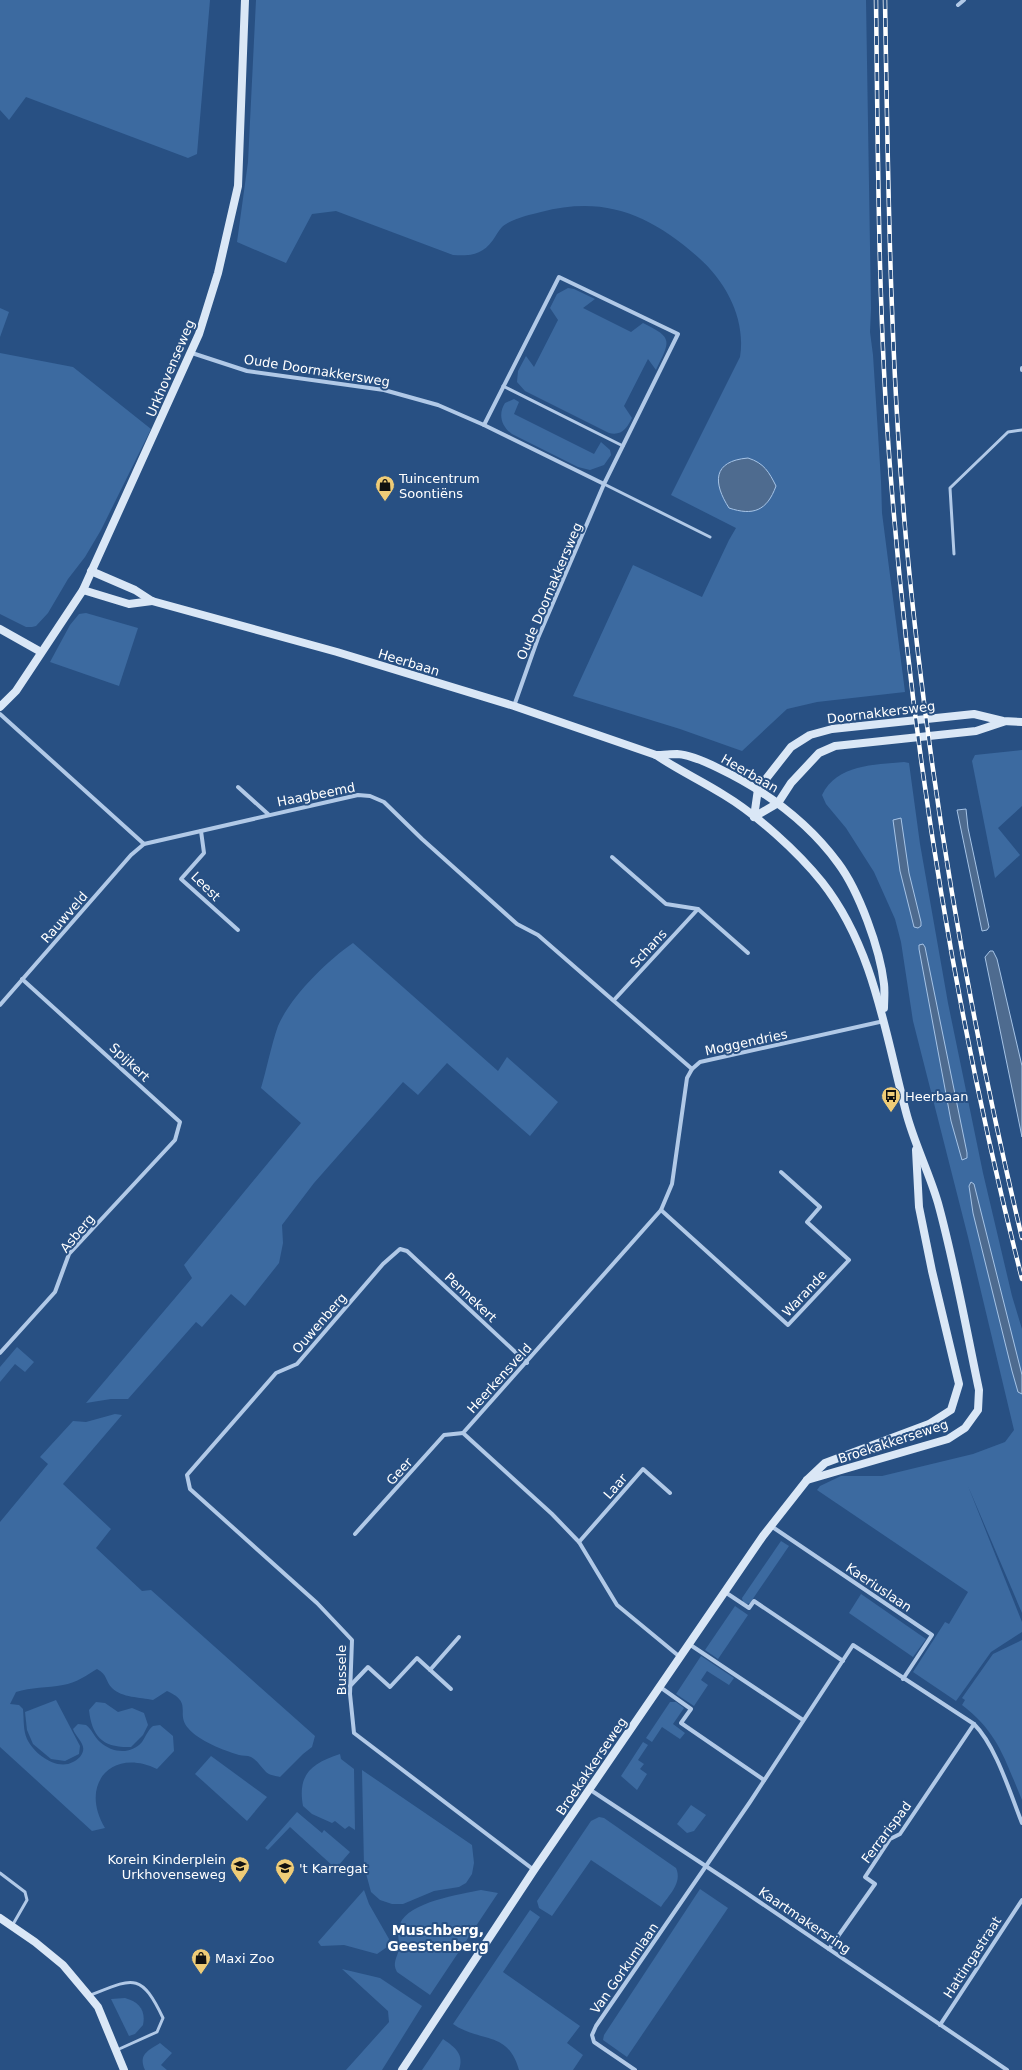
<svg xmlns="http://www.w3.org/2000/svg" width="1022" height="2070" font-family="'DejaVu Sans',sans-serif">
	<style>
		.green { fill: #3c6aa0 }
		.water { fill: #4e6b8f; stroke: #a6c4e7 }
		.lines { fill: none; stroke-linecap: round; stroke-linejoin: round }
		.lane { stroke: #b1c9e7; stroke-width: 3 }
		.street { stroke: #b1c9e7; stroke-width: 4 }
		.secondary { stroke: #dae7f6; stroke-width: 8 }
		.rail-casing { stroke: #fff; stroke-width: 4.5 }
		.rail { stroke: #285083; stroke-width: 3; stroke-dasharray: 9; stroke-linecap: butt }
		.labels { text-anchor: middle; stroke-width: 4; stroke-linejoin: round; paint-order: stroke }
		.street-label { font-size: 13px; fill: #fff; stroke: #285083 }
		.poi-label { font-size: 13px; fill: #fff; stroke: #285083; text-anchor: start }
		.neighbourhood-label { font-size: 14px; font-weight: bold; fill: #fff; stroke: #285083 }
	</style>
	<rect width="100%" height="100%" fill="#285083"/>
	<g class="green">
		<path d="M0 0H210L197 154 188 158 26 97 9 120 0 110Z"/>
		<path d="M256 0H866L871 309 870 332 873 355 881 481 882 513 905 692 817 702 787 709 742 751 680 729 573 696 633 565 702 597 729 540 736 528 671 495 740 357C746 320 727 283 699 258 651 215 605 195 541 212 529 215 511 219 502 227 498 231 496 236 493 240 482 255 471 256 453 255L336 211 312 214 286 263 237 242 248 162Z"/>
		<path d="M568 288 574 289 595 299 583 308 631 332 643 323C674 338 670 341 656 370L648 359 624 406 632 418C627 428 622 436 609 433L525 391 517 382 518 371 526 356 534 367 558 320 550 308 557 294Z"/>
		<path d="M0 308 9 312 0 337Z"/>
		<path d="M0 353 73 367 151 429 101 530 85 557 68 579 48 613 36 626 32 627H26L0 614Z"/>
		<path d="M514 399 519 402 514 414 594 454 601 442 610 450 611 455 604 465 590 470 578 467 512 434C501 426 498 414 505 403Z"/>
		<path d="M86 613 138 628 119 686 50 662 70 625 79 614Z"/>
		<path d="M1022 750V806L998 828 1020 855 995 878 972 761 975 755Z"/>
		<path d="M904 762 909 763 920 844 948 1003 983 1173 1012 1296 1022 1329V1613L968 1486 1022 1622V1632L991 1652 956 1701 913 1672 945 1622 949 1624 968 1592 817 1490 820 1486 841 1476H882L973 1454 1005 1442 1014 1430 968 1237 913 1021 901 942 895 919 874 872 846 828 826 804 822 795C837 764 874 765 904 762Z"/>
		<path d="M353 943 498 1071 507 1057 558 1102 530 1136 447 1063 418 1095 403 1082 314 1183 282 1225 283 1243 279 1263 245 1306 231 1294 202 1327 196 1322 128 1399H111L86 1403 192 1278 184 1265 301 1123 261 1088C267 1068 271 1046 278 1026 291 996 327 961 353 943Z"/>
		<path d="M17 1347 34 1362 25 1372 15 1364 0 1382V1367Z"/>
		<path d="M115 1414 122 1415 63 1484 111 1529 96 1548 142 1591 151 1590 315 1736 312 1747 303 1754 280 1777C276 1776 269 1775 266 1772 260 1766 258 1761 251 1757 247 1755 243 1756 239 1755 223 1750 199 1741 188 1728 175 1713 194 1703 167 1691L153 1700C140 1697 122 1698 112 1688 105 1681 108 1675 97 1669 87 1675 76 1683 63 1685 47 1688 31 1687 16 1692L10 1704 19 1705 23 1709C24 1719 23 1730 27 1739 34 1754 57 1771 73 1762 77 1760 82 1756 83 1751 85 1743 75 1736 73 1729L78 1724 86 1725C92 1729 94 1737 100 1742 112 1753 131 1755 142 1742 146 1736 148 1730 153 1726L160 1725 173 1736 174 1751 157 1769C111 1747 79 1785 105 1828L92 1831 0 1747V1522L48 1464 40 1457 73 1421 86 1422Z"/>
		<path d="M781 1541 789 1546 750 1603 747 1604 743 1602 742 1598Z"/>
		<path d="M861 1594 926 1639 913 1657 849 1613Z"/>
		<path d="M735 1606 748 1615 718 1659 705 1650Z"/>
		<path d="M1022 1640V1800C1005 1760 998 1732 962 1705L965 1700 962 1698 993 1654Z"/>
		<path d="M701 1656 734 1678 729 1685 707 1671 701 1680 708 1685 694 1706 676 1694Z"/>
		<path d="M56 1700 80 1746 79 1754 65 1761 51 1759 33 1744 27 1730 25 1712Z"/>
		<path d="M96 1702 105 1703 118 1712 132 1708 144 1713 148 1725 143 1735 131 1747C103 1748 92 1737 89 1710Z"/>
		<path d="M670 1702H676L684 1708 673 1724 685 1733 680 1739 662 1727 652 1742 646 1738Z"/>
		<path d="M643 1742 648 1745 638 1760 644 1764 640 1769 647 1774 637 1790 621 1776Z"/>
		<path d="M340 1754 341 1759 354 1769 355 1830 349 1826 345 1829 335 1821 332 1823 312 1814 303 1806C297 1773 313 1763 340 1754Z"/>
		<path d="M211 1756 267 1797 247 1821 195 1774Z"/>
		<path d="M362 1770 472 1845 474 1863 472 1874 466 1883 459 1887 434 1891 403 1904H392L380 1900 371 1892 364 1866Z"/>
		<path d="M691 1805 706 1815 694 1831 687 1833 677 1824Z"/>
		<path d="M297 1812 322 1833 324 1830 350 1852 338 1866 336 1865 334 1867 290 1827 268 1850 265 1848Z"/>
		<path d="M599 1817 604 1818 676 1868C683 1883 668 1896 661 1907L591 1860 552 1916 539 1908 537 1901 591 1821Z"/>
		<path d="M700 1889 728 1908 627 2057 603 2040 604 2035Z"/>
		<path d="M364 1890 369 1904 389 1939 387 1947 377 1954 344 1945 321 1946 318 1942Z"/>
		<path d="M481 1890 498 1893 430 1995 397 1972C392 1963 397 1958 399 1949 400 1941 396 1935 400 1924 408 1902 461 1894 481 1890Z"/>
		<path d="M530 1910 540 1917 503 1972 580 2026 567 2043 583 2055 573 2070H519C508 2030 480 2043 453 2024Z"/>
		<path d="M342 1969 380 1978 422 2006 382 2070H346L389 2022 388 2011Z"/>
		<path d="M125 1998C139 2002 146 2010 143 2025L135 2034 129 2036 111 1999Z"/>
		<path d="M443 2039C456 2048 464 2054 459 2070H422Z"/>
		<path d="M160 2043 172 2053 161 2065 167 2070H145C138 2054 148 2051 160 2043Z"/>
	</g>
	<g class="water">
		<path d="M748 458C764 463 769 472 776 486 767 511 753 516 729 508 713 483 712 461 748 458Z"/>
		<path d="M966 809 968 828 989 927 987 930 982 931 957 810Z"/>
		<path d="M901 818 909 873 921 922V926L918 928 914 927 900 871 893 820Z"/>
		<path d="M923 944 925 947 967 1153V1158L962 1160 951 1121 919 949V945Z"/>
		<path d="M990 951H993L997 959 1022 1066V1137L985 957Z"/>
		<path d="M971 1182 974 1184 1022 1375V1394L1018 1392 1012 1371 973 1213 969 1186Z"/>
	</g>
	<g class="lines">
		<g class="lane">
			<path d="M503 386 623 446"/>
			<path d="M604 484 710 537"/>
			<path d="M954 554 950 488 1008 432 1022 430"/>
			<path d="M0 1873 25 1892 27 1900 12 1926"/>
			<path d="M91 1995C133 1978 141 1972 163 2018L157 2032 117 2050"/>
		</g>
		<g class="street">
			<path d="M958 5 964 0"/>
			<path d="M192 353 247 371 384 390 438 405 484 425 604 484 538 638 514 706"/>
			<path d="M1022 368V370"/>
			<path d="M484 425 559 277 678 334 604 484"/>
			<path d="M0 714 144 844 358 795 370 796 384 802 422 839 517 924 538 935 692 1069"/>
			<path d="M238 787 268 814"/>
			<path d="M201 831 204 853 181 879 238 930"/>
			<path d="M612 857 666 904 698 909 748 953"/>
			<path d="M614 1000 698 909"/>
			<path d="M0 1005 131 855 144 844"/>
			<path d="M661 1210 788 1325 849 1260 807 1222 820 1207 781 1172"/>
			<path d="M0 1353 55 1292 69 1254 175 1140 180 1122 22 979"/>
			<path d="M527 1363 407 1251 400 1249 383 1264 297 1364 276 1373 187 1475 190 1489 317 1603 352 1640 350 1694 354 1733 534 1870"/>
			<path d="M771 1526 932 1635 903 1679"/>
			<path d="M355 1534 444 1435 463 1433"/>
			<path d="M579 1542 643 1469 670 1493"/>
			<path d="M725 1592 749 1608 754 1601 843 1661"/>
			<path d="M689 1644 803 1720"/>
			<path d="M680 1657 617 1605 579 1542 552 1514 463 1433 661 1210 672 1184 687 1078 692 1069 700 1062 884 1021"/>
			<path d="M430 1670 459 1637"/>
			<path d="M350 1686 368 1667 390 1687 417 1658 451 1689"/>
			<path d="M660 1687 691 1709 681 1723 764 1780"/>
			<path d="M589 1789 736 1886 1007 2070"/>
			<path d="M829 1949 875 1884 865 1877 890 1839 900 1834 974 1724"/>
			<path d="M940 2025 1022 1900"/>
			<path d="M635 2070 594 2042 592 2035 596 2026 750 1802 853 1645 974 1724C996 1746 1010 1793 1022 1823"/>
		</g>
		<g class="secondary">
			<path d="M91 571 135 590 152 601 337 652 514 706 656 755C678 770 702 781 724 795 757 815 797 851 822 882 874 948 885 1033 906 1112 914 1143 929 1172 938 1203 955 1265 966 1328 979 1390L978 1410 965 1428 948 1439 807 1480"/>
			<path d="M83 590 129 604 152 601"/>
			<path d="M0 629 41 652"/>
			<path d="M0 707 16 691 83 590 199 334 218 273 238 186 245 0"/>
			<path d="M656 755C663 755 671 754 677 754 691 755 706 762 718 768 764 790 807 821 838 863 859 891 880 949 884 984 885 992 884 1001 884 1008"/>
			<path d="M754 817 758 789 791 747 810 735 832 729 974 714 1003 721 1022 722"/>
			<path d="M754 817 778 803 791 783 819 753 835 746 976 731 1003 722"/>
			<path d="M0 1918 35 1942 63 1965 89 1996 98 2007 124 2070"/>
			<path d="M402 2070 534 1870 763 1536 807 1480 825 1463 929 1424 951 1410 959 1384 932 1271 919 1207 916 1150"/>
		</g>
		<g class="rail-casing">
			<g id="rail">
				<path d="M876 0C878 156 878 311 890 467 911 741 954 1012 1022 1279"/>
				<path d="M885 0C888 180 890 360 906 539 928 775 967 1008 1022 1238"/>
			</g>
		</g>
		<use href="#rail" class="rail"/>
	</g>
	<defs>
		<g id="shop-pin" transform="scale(1)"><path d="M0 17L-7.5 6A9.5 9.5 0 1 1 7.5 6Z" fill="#efcc77" stroke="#285083"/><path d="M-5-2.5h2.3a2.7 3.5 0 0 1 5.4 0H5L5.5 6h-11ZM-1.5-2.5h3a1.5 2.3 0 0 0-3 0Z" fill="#111"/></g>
		<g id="bus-pin" transform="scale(1)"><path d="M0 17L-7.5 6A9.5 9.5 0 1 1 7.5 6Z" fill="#efcc77" stroke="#285083"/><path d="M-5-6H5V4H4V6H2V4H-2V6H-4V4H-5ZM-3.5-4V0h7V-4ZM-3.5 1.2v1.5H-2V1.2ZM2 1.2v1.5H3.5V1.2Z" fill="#111"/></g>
		<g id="school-pin" transform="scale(1)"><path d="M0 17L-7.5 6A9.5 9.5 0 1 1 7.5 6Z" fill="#efcc77" stroke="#285083"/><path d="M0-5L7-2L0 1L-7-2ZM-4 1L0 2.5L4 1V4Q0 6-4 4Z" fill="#111"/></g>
	</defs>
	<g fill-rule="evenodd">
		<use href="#shop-pin" x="385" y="485"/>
		<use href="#bus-pin" x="891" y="1096"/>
		<use href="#school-pin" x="240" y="1866"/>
		<use href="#school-pin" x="285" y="1868"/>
		<use href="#shop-pin" x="201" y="1958"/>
	</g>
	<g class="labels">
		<g class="street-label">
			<text transform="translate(170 368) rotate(-67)" y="5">Urkhovenseweg</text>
			<text transform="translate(317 370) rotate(9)" y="5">Oude Doornakkersweg</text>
			<text transform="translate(549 591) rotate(-67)" y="5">Oude Doornakkersweg</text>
			<text transform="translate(409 662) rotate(17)" y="5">Heerbaan</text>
			<text transform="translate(881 712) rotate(-7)" y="5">Doornakkersweg</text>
			<text transform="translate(750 773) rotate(30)" y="5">Heerbaan</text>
			<text transform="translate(316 794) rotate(-11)" y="5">Haagbeemd</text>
			<text transform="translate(206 886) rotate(45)" y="5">Leest</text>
			<text transform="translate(64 917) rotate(-49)" y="5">Rauwveld</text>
			<text transform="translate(648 948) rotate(-47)" y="5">Schans</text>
			<text transform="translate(746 1042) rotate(-12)" y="5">Moggendries</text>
			<text transform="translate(130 1062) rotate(43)" y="5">Spijkert</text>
			<text transform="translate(77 1233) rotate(-50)" y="5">Asberg</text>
			<text transform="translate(804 1293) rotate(-47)" y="5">Warande</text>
			<text transform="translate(471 1297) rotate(43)" y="5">Pennekert</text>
			<text transform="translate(319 1323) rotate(-49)" y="5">Ouwenberg</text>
			<text transform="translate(499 1378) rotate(-48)" y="5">Heerkensveld</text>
			<text transform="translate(893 1441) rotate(-18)" y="5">Broekakkerseweg</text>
			<text transform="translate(399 1471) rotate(-48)" y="5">Geer</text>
			<text transform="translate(615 1486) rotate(-49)" y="5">Laar</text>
			<text transform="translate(879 1587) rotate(34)" y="5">Kaeriuslaan</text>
			<text transform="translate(341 1670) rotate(-90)" y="5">Bussele</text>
			<text transform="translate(591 1766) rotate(-56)" y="5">Broekakkerseweg</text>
			<text transform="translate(886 1832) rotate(-53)" y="5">Ferrarispad</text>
			<text transform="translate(805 1920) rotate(34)" y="5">Kaartmakersring</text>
			<text transform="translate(972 1957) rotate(-57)" y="5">Hattingastraat</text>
			<text transform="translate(624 1968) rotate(-55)" y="5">Van Gorkumlaan</text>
		</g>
		<g class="poi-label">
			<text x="399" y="483">Tuincentrum<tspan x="399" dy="15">Soontiëns</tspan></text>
			<text x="905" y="1101">Heerbaan</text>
			<text x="226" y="1864" text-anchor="end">Korein Kinderplein<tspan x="226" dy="15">Urkhovenseweg</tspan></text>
			<text x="299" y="1873">'t Karregat</text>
			<text x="215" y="1963">Maxi Zoo</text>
		</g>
		<g class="neighbourhood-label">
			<text x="438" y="1935">Muschberg,<tspan x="438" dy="16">Geestenberg</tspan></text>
		</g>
	</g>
</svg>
